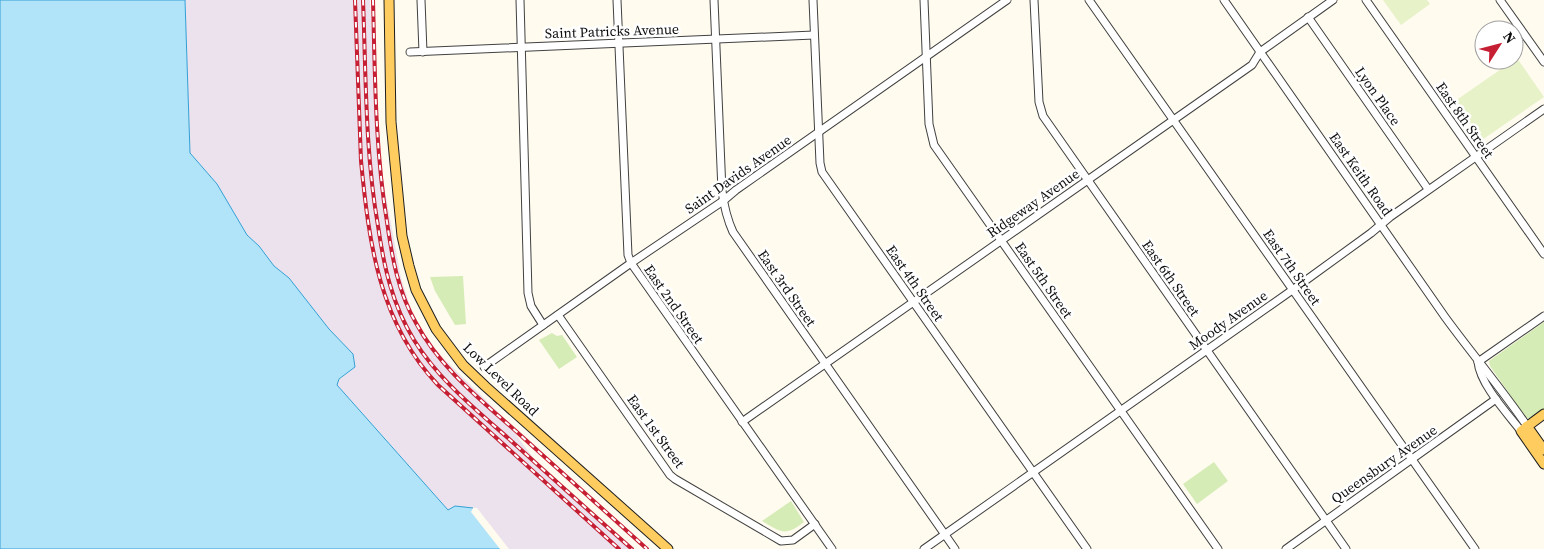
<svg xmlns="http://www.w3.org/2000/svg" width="1544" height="549" font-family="'Source Serif 4',serif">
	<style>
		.industrial { fill: #ebe2ed }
		.green { fill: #d6ecb6 }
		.pitch { fill: #e7f2c9 }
		.water { fill: #b1e3f9; stroke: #33a0d5 }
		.pier { fill: #fffbef }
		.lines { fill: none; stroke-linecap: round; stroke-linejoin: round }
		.minor-casing { stroke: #414141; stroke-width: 9 }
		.major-casing { stroke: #1f1f1f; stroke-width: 11 }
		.minor { stroke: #fff; stroke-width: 7 }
		.major { stroke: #ffcd5f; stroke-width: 9 }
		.rail-casing { stroke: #c61e32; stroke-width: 4 }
		.rail { stroke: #fff; stroke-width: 2; stroke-dasharray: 5.5; stroke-linecap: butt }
		.labels { text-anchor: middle; stroke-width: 5; stroke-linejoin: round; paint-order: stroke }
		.street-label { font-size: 14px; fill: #0e0e0e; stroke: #fff }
	</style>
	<rect width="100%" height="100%" fill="#fffbef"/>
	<path class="industrial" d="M185 0H370L380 164 401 278 411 309 421 329 440 355 502 416 537 463 635 549H506L448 510 337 385 339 380 355 367 353 354 329 329 289 278 274 266 259 246 247 235 217 184 190 153Z"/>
	<g class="green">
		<path d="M463 276 466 324 455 325 435 291 430 277Z"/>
		<path d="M1544 322V409L1532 418H1526L1490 366 1489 361Z"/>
		<path d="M552 333 557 336 562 335 577 357 559 369 539 340Z"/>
		<path d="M1214 462 1228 481 1197 504 1183 484Z"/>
		<path d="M791 501 804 522C785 537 781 532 762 521Z"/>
	</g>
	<g class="pitch">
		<path d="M1383 0H1427L1430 4 1401 25Z"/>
		<path d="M1517 58 1544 97 1482 140 1455 101Z"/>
	</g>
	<path class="water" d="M0 0H185L190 153 217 184 247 235 259 246 274 266 289 278 329 329 353 354 355 367 339 379 337 385 448 510 455 506 473 508 506 549H0Z"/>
	<path class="pier" d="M473 508H477L509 549H500L471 512Z"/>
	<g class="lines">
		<g class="minor-casing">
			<g id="minor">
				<path d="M421 0 423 52"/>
				<path d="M520 0 528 293 531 306 543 325"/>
				<path d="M617 0 628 255 631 263 832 549"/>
				<path d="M714 0 722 191C724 206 727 219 733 232L955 549"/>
				<path d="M813 0 820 163 822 172 1087 549"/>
				<path d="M924 0 929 124 934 145 1218 549"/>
				<path d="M1034 0 1039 102 1043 116 1346 549"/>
				<path d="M1089 0 1475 549"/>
				<path d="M1224 0 1445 317C1472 354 1501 388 1527 426"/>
				<path d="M1366 0 1544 254"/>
				<path d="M1500 0 1544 62"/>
				<path d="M1308 17 1428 189"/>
				<path d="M410 52 814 35"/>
				<path d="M558 315 670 475 675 479 781 541 793 540 815 524"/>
				<path d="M1478 362C1480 384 1507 413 1521 431"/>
				<path d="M1478 362 1544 316"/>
				<path d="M484 367 631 263 723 201 736 190 1007 0"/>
				<path d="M742 422 1252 65 1260 52 1333 0"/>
				<path d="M924 549 1298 286 1371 233 1390 217 1544 109"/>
				<path d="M1286 549 1496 399"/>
			</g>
		</g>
		<g class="major-casing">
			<g id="major">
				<path d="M389 0 391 122 402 236 409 266 416 290 436 329 463 365 485 386 668 549"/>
				<path d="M1544 414 1521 431 1544 464"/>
				<path d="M1527 426 1544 450"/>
			</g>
		</g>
		<use href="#minor" class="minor"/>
		<use href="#major" class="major"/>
		<g class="rail-casing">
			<g id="rail">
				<path d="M355 0 361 161C369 243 379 323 438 385L619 549"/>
				<path d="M363 0C366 75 365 151 378 226 384 267 392 304 414 340 438 379 474 408 508 438 549 475 590 512 632 549"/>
				<path d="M373 0C375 74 375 149 387 222 392 257 398 292 416 323 440 368 481 400 518 433 561 472 604 510 647 549"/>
			</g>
		</g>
		<use href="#rail" class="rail"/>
	</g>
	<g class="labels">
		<g class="street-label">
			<text transform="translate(612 31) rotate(-2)" y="5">Saint Patricks Avenue</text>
			<text transform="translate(1378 96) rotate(55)" y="5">Lyon Place</text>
			<text transform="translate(1465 120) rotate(55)" y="5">East 8th Street</text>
			<text transform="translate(738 174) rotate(-35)" y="5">Saint Davids Avenue</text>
			<text transform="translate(1361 174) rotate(55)" y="5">East Keith Road</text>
			<text transform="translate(1033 203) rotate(-35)" y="5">Ridgeway Avenue</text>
			<text transform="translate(1292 267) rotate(55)" y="5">East 7th Street</text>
			<text transform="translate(1171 278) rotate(55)" y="5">East 6th Street</text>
			<text transform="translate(1044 280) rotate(55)" y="5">East 5th Street</text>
			<text transform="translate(915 283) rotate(55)" y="5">East 4th Street</text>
			<text transform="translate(787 288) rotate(55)" y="5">East 3rd Street</text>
			<text transform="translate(674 304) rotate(55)" y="5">East 2nd Street</text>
			<text transform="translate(1228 320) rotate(-35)" y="5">Moody Avenue</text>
			<text transform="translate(501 379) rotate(44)" y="5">Low Level Road</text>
			<text transform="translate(656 431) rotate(54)" y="5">East 1st Street</text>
			<text transform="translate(1384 464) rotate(-35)" y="5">Queensbury Avenue</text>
		</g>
	</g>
	<g transform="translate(1499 45) rotate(54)"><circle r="24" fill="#ffffff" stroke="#9f9f9f"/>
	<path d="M0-4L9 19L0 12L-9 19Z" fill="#c61e32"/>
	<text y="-8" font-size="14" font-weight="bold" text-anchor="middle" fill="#0e0e0e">N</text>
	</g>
</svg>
